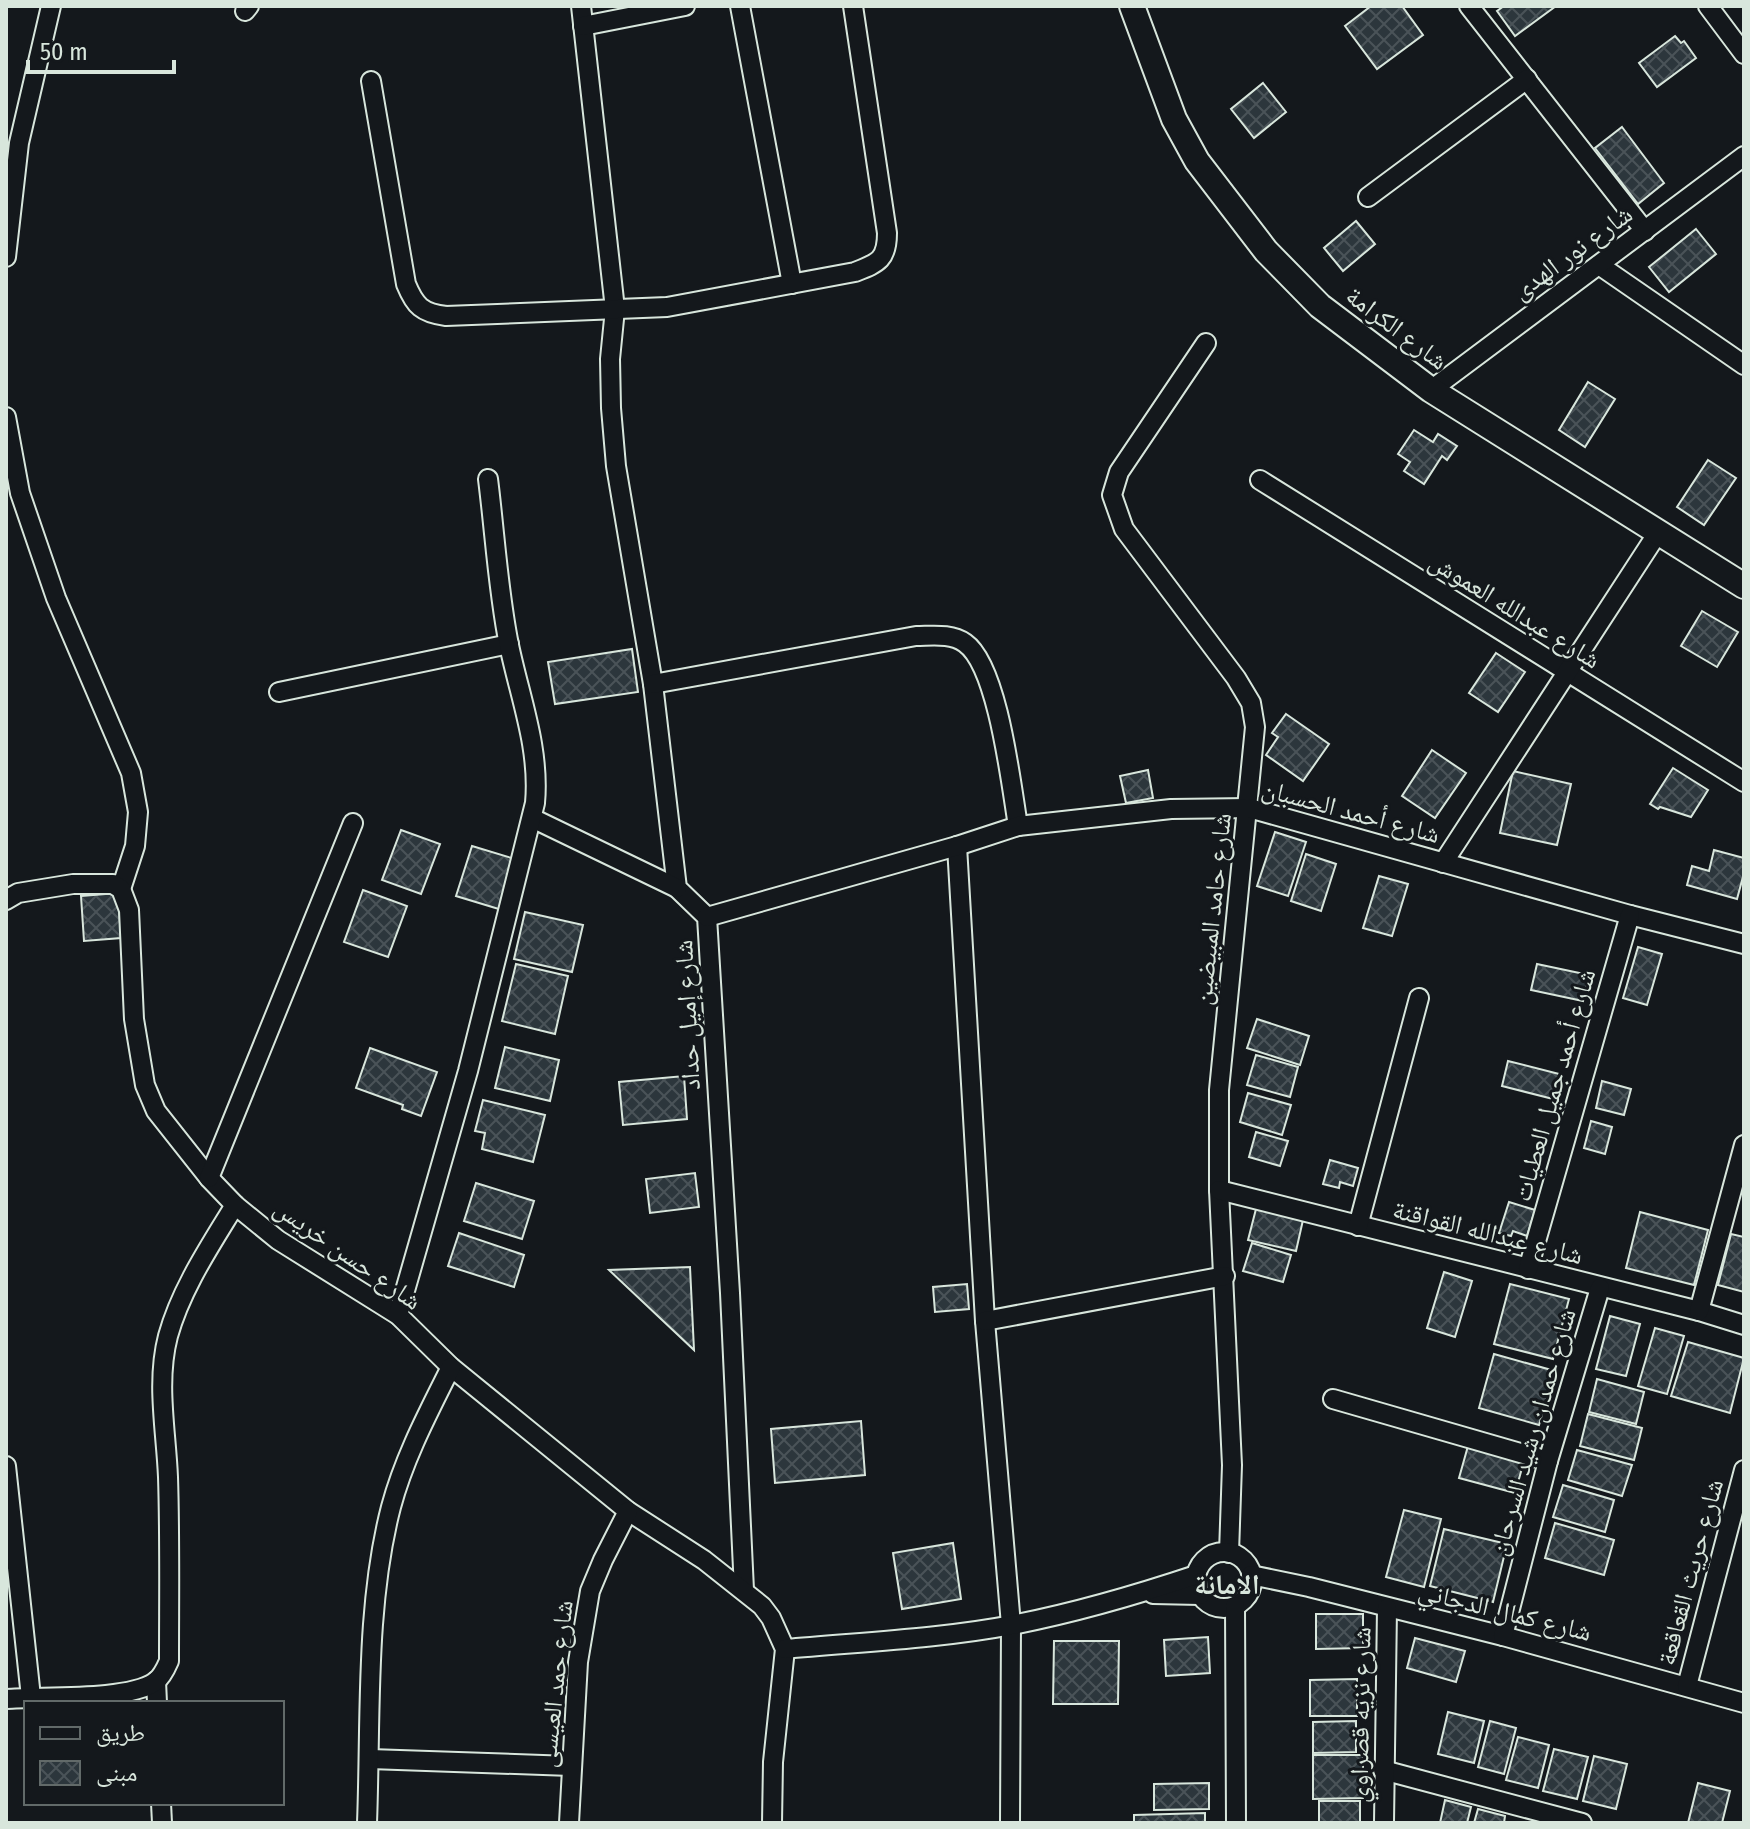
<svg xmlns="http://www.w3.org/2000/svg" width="1750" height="1829" font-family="'Fira Sans Condensed','Noto Naskh Arabic',sans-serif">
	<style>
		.building { fill: url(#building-cross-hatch); stroke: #d8e6dc; stroke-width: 2 }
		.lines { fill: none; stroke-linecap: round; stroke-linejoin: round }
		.street-casing { stroke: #d8e6dc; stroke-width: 22 }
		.secondary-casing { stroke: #d8e6dc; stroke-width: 28 }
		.street { stroke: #14181c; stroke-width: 18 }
		.secondary { stroke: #14181c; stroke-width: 24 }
		.labels { text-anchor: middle; stroke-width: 6; stroke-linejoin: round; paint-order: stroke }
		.street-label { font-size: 26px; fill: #d8e6dc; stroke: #14181c }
		.neighbourhood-label { font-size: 28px; font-weight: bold; fill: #d8e6dc; stroke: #14181c }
	</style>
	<defs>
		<pattern id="building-cross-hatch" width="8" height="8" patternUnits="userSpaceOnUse" patternTransform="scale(2)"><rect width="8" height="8" fill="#2c363c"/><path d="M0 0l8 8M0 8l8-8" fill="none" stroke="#4a5358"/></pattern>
	</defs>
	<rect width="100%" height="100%" fill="#14181c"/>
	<g class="building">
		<path d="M1371 6H1402L1423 35 1377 69 1345 26Z"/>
		<path d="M1504 6H1556L1515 36 1497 11Z"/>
		<path d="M1675 36 1681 43 1684 41 1696 58 1657 87 1639 63Z"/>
		<path d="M1263 83 1286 112 1254 138 1231 109Z"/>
		<path d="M1622 127 1664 183 1638 204 1595 148Z"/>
		<path d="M1356 221 1375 244 1343 271 1324 248Z"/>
		<path d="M1696 229 1716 254 1669 292 1649 267Z"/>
		<path d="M1588 382 1615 399 1585 447 1559 430Z"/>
		<path d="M1414 430 1433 442 1438 434 1457 446 1447 460 1442 456 1424 484 1404 471 1410 462 1398 454Z"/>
		<path d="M1708 460 1736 478 1704 525 1677 507Z"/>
		<path d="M1702 611 1738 632 1717 667 1681 646Z"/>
		<path d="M632 649 638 692 555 704 548 662Z"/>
		<path d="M1496 653 1525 672 1498 712 1469 693Z"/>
		<path d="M1286 714 1329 744 1303 781 1266 755 1278 737 1272 733Z"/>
		<path d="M1432 750 1466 773 1435 818 1402 796Z"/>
		<path d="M1673 768 1708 790 1691 817 1660 807 1658 809 1650 804Z"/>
		<path d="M1148 770 1153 798 1126 803 1120 776Z"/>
		<path d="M1513 771 1571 784 1557 845 1500 833Z"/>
		<path d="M401 830 440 844 421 894 382 880Z"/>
		<path d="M1275 832 1306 842 1288 896 1257 886Z"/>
		<path d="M472 846 518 860 502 910 456 896Z"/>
		<path d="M1714 850 1744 858V873L1737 899 1687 885 1692 866 1709 871Z"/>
		<path d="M1306 854 1336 864 1321 911 1291 901Z"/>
		<path d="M1379 876 1408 884 1392 936 1363 928Z"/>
		<path d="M363 890 407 906 388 957 344 942Z"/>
		<path d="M118 893 121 938 84 941 81 896Z"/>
		<path d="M525 912 583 925 572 972 514 959Z"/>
		<path d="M1638 947 1662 954 1647 1005 1623 998Z"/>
		<path d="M516 964 568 976 555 1034 502 1021Z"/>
		<path d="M1537 964 1589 975 1583 1001 1531 990Z"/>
		<path d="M1257 1019 1309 1036 1300 1065 1247 1048Z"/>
		<path d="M505 1047 559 1060 550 1101 495 1088Z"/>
		<path d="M370 1048 437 1072 421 1116 402 1109 403 1105 356 1088Z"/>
		<path d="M1256 1055 1298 1067 1290 1097 1247 1085Z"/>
		<path d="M1508 1061 1563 1075 1557 1100 1502 1086Z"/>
		<path d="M684 1076 687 1119 623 1125 619 1082Z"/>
		<path d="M1602 1081 1631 1089 1624 1115 1596 1108Z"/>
		<path d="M1248 1093 1291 1105 1282 1135 1240 1122Z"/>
		<path d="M483 1100 545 1115 533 1162 482 1149 485 1133 475 1131Z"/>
		<path d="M1591 1121 1612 1127 1605 1154 1584 1148Z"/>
		<path d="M1256 1132 1288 1141 1280 1166 1249 1157Z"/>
		<path d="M1330 1160 1358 1168 1353 1186 1340 1182 1339 1188 1323 1184Z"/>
		<path d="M695 1173 699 1207 650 1213 646 1179Z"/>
		<path d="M476 1183 534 1201 522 1239 464 1221Z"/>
		<path d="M1509 1202 1535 1210 1527 1236 1513 1231 1511 1236 1499 1233Z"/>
		<path d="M1256 1209 1303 1220 1296 1251 1248 1240Z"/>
		<path d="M1640 1212 1708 1230 1694 1285 1626 1268Z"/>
		<path d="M459 1233 524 1255 514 1287 448 1266Z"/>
		<path d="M1731 1234 1744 1237V1292L1718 1285Z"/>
		<path d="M1252 1243 1291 1255 1283 1282 1243 1271Z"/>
		<path d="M690 1267 694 1350 609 1270Z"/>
		<path d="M1444 1272 1472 1281 1455 1337 1427 1328Z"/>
		<path d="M967 1284 969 1309 935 1312 933 1287Z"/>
		<path d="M1510 1284 1569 1299 1553 1359 1494 1344Z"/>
		<path d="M1610 1316 1640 1324 1626 1376 1596 1369Z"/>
		<path d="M1655 1328 1684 1336 1667 1394 1638 1386Z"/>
		<path d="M1688 1342 1744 1358 1730 1413 1671 1396Z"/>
		<path d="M1494 1354 1555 1371 1539 1425 1479 1408Z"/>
		<path d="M1597 1379 1644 1392 1636 1424 1589 1412Z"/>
		<path d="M1588 1414 1642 1428 1634 1460 1580 1446Z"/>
		<path d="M861 1421 865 1475 775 1483 771 1429Z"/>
		<path d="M1468 1446 1524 1461 1515 1493 1459 1478Z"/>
		<path d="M1577 1450 1632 1465 1622 1496 1568 1480Z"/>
		<path d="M1563 1485 1614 1500 1605 1532 1553 1517Z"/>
		<path d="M1404 1510 1441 1519 1424 1587 1386 1577Z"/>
		<path d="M1555 1523 1614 1540 1604 1575 1545 1558Z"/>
		<path d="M1444 1529 1507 1544 1493 1602 1430 1586Z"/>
		<path d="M953 1543 961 1599 902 1609 893 1553Z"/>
		<path d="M1316 1614H1363V1648L1316 1649Z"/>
		<path d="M1208 1637 1210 1673 1166 1676 1164 1640Z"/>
		<path d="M1415 1638 1465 1651 1456 1682 1407 1668Z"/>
		<path d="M1054 1641H1119L1118 1704H1053Z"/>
		<path d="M1357 1679V1716H1310V1680Z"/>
		<path d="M1448 1712 1484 1721 1474 1763 1438 1754Z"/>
		<path d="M1356 1721V1752L1313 1753V1722Z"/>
		<path d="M1490 1721 1516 1728 1504 1774 1478 1767Z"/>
		<path d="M1518 1737 1549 1745 1538 1788 1506 1780Z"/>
		<path d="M1554 1749 1588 1757 1577 1799 1543 1791Z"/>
		<path d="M1313 1755H1363V1798L1313 1799Z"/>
		<path d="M1594 1756 1627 1764 1616 1809 1583 1801Z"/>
		<path d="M1209 1783V1809L1154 1810V1784Z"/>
		<path d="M1698 1783 1730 1791 1722 1823H1688Z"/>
		<path d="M1445 1800 1471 1807 1467 1823H1440Z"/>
		<rect x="1319" y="1801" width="41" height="22"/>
		<path d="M1478 1809 1505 1816 1504 1823H1474Z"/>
		<path d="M1205 1813V1823H1134V1815Z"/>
	</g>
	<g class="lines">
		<g class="street-casing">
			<g id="street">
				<path d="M581 6 615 309 610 359 611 408 616 466 653 684 677 888 707 917 730 1293 744 1590"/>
				<path d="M740 6 792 284"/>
				<path d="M1469 6 1645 231"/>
				<path d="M1708 6 1744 54"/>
				<path d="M245 11 249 6"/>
				<path d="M583 26 685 6"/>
				<path d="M371 81 406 284C415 306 422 313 446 316L667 307 855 272C878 263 887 260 887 233L853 6"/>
				<path d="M1368 197 1527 79"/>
				<path d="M6 257 19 143 51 6"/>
				<path d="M1599 265 1744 365"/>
				<path d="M1206 343 1119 472 1112 495 1124 529 1236 678 1251 703 1255 727 1219 1090V1190L1232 1465 1229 1553"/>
				<path d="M1431 390 1744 156"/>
				<path d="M6 417 20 493 56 598 131 773 138 812 135 846 121 889"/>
				<path d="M1260 480 1744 782"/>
				<path d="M653 684 916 636C932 636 951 633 965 643 998 666 1011 784 1018 826"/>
				<path d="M279 692 509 644"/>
				<path d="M532 818 677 888"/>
				<path d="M957 846 985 1321 1011 1625 1010 1823"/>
				<path d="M1443 863 1659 531"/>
				<path d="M6 900 18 893 73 884H113L121 889 129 910 134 1019 145 1085 156 1111 209 1178 235 1205 278 1240 398 1315 451 1367 628 1511 704 1560 762 1606 771 1618 785 1649 773 1762 772 1823"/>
				<path d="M707 917 957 846 1018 826 1171 809 1249 808 1630 915 1744 944"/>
				<path d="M209 1178 353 823"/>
				<path d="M1219 1190 1699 1311 1744 1325"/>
				<path d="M1358 1226 1419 998"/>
				<path d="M1528 1269 1630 915"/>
				<path d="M1699 1311 1744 1145"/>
				<path d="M398 1315 468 1071 535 803C540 748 520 698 509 645 498 591 495 534 488 479"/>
				<path d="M985 1321 1225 1276"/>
				<path d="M1333 1399 1548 1461"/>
				<path d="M6 1466 31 1697"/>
				<circle cx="1224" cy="1580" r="28"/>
				<path d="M1251 1575 1309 1587 1503 1636 1744 1703"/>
				<path d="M1153 1594 1200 1595"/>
				<path d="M1235 1606 1236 1823"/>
				<path d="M1503 1636 1548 1461 1600 1288"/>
				<path d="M785 1649C860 1642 938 1639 1012 1625 1074 1613 1136 1595 1196 1575"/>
				<path d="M156 1681 157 1703"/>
				<path d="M1687 1686 1744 1470"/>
				<path d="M6 1699C42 1696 127 1701 155 1682 162 1677 166 1668 169 1661 169 1600 170 1538 168 1477 166 1430 156 1382 168 1336 181 1289 210 1246 235 1205"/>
				<path d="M370 1759 571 1766"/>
				<path d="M1383 1770 1582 1823"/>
				<path d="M161 1803 162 1823"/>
				<path d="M367 1823C371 1720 365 1607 391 1507 404 1458 428 1413 451 1367"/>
				<path d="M569 1823 578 1662 590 1591 603 1560 628 1511"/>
				<path d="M1384 1823 1387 1608"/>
			</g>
		</g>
		<g class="secondary-casing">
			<path id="secondary" d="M1132 6 1174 119 1197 161 1266 251 1320 306 1431 390 1744 586"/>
		</g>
		<use href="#street" class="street"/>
		<use href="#secondary" class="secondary"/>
	</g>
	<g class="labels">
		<g class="street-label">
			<text transform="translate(1572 252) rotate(-36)" y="9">شارع نور الهدى</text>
			<text transform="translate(1397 328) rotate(37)" y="9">شارع الكرامة</text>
			<text transform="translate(1515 610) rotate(32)" y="9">شارع عبدالله العموش</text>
			<text transform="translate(1351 811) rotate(15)" y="9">شارع أحمد الحسبان</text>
			<text transform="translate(1212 909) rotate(-84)" y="9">شارع حامد المبيضين</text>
			<text transform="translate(687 1015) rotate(-93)" y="9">شارع إميل حداد</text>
			<text transform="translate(1554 1085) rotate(-74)" y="9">شارع أحمد جميل العطيات</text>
			<text transform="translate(1488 1232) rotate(14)" y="9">شارع عبدالله القواقنة</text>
			<text transform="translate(348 1254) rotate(35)" y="9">شارع حسن خريس</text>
			<text transform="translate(1532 1432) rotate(-74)" y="9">شارع حمدان رشيد السرحان</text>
			<text transform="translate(1690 1572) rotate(-75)" y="9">شارع حريث القعاقعة</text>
			<text transform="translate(1505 1611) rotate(14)" y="9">شارع كمال الدجاني</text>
			<text transform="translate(555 1684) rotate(-84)" y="9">شارع حمد العيسى</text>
			<text transform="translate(1360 1715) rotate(-89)" y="9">شارع نزيه قصراوي</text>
		</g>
		<g class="neighbourhood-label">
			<text x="1227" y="1594">الامانة</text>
		</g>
	</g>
	<rect width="1750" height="1829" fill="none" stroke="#d8e6dc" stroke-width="16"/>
	<rect x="24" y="1701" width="260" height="104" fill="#14181c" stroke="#626a69" stroke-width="2"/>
	<rect x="40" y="1727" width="40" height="12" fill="#14181c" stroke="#626a69" stroke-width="2"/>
	<text x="96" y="1741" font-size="24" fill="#d8e6dc">طريق</text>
	<rect x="40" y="1761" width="40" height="24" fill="url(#building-cross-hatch)" stroke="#626a69" stroke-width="2"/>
	<text x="96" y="1781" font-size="24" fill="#d8e6dc">مبنى</text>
	<path d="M28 60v12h146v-12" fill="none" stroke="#d8e6dc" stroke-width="4"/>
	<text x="40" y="60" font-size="24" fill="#d8e6dc" stroke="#14181c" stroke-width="6" paint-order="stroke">50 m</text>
</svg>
